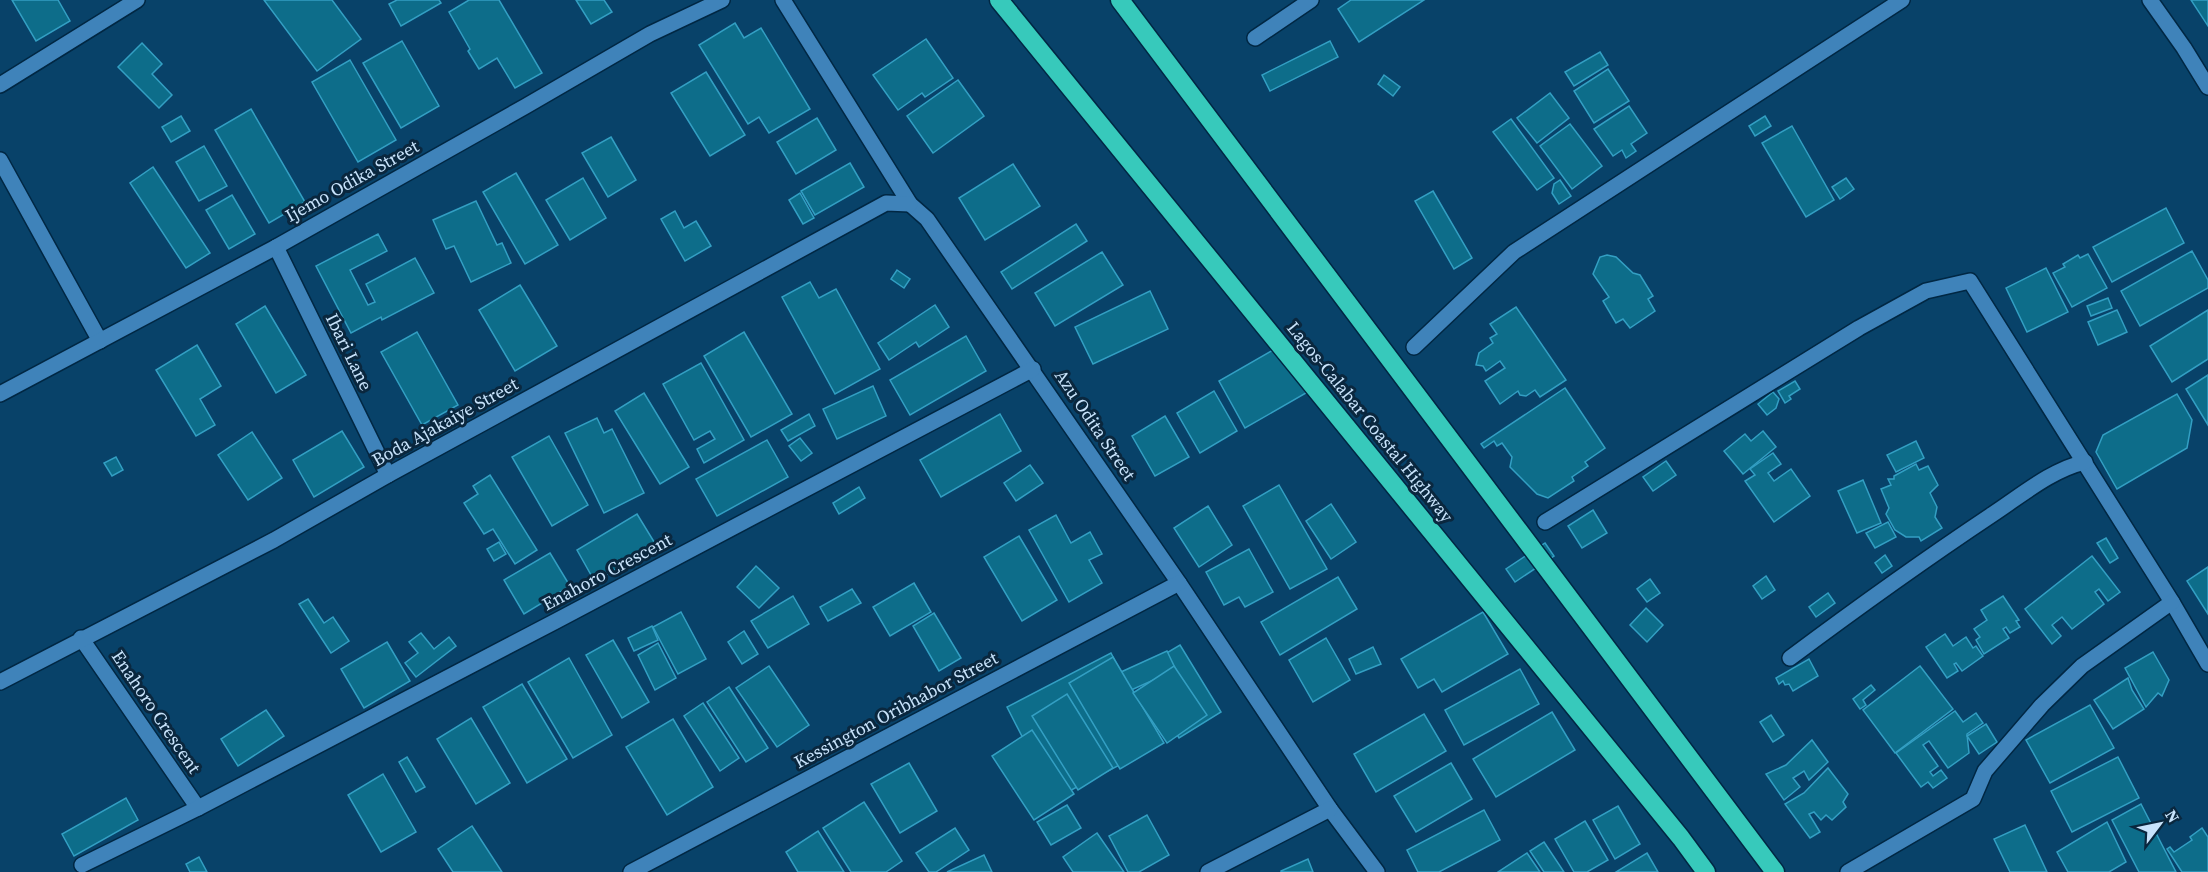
<svg xmlns="http://www.w3.org/2000/svg" width="2208" height="872" font-family="'Source Serif 4',serif">
	<style>
		.building { fill: #0d6d8a; stroke: #339fc3; stroke-width: 1.5 }
		.lines { fill: none; stroke-linecap: round; stroke-linejoin: round }
		.street-casing { stroke: #012743; stroke-width: 18 }
		.highway-casing { stroke: #012743; stroke-width: 21 }
		.street { stroke: #3f83ba; stroke-width: 15 }
		.highway { stroke: #37c9bb; stroke-width: 18 }
		.labels { text-anchor: middle; stroke-width: 6; stroke-linejoin: round; paint-order: stroke }
		.street-label { font-size: 18px; fill: #c8e3fb; stroke: #0a273e }
	</style>
	<rect width="100%" height="100%" fill="#084269"/>
	<g class="building">
		<path d="M12 0H58L70 21 36 41Z"/>
		<path d="M264 0H332L361 39 317 71Z"/>
		<path d="M397 0H439L441 3 401 26 389 4Z"/>
		<path d="M469 0H499L542 73 515 88 497 58 479 69 468 51 470 49 449 12Z"/>
		<path d="M576 0H604L612 12 591 24Z"/>
		<path d="M1351 0H1424L1359 42 1338 9Z"/>
		<path d="M2191 0H2208V26Z"/>
		<path d="M735 23 744 38 761 28 810 109 769 133 759 117 748 124 699 45Z"/>
		<path d="M926 39 953 78 925 97 922 93 898 110 873 75Z"/>
		<path d="M402 41 439 106 401 128 363 63Z"/>
		<path d="M1330 41 1338 57 1270 91 1262 75Z"/>
		<path d="M142 43 162 64 152 74 172 95 159 108 118 67Z"/>
		<path d="M1600 52 1608 65 1574 86 1565 72Z"/>
		<path d="M350 60 396 140 358 162 312 82Z"/>
		<path d="M1608 69 1629 101 1594 123 1574 91Z"/>
		<path d="M706 72 745 135 710 156 671 93Z"/>
		<path d="M1384 75 1400 87 1393 96 1378 84Z"/>
		<path d="M958 80 984 116 933 153 907 116Z"/>
		<path d="M1550 93 1569 118 1537 143 1517 118Z"/>
		<path d="M1629 106 1647 133 1631 144 1636 151 1626 158 1622 150 1613 156 1594 129Z"/>
		<path d="M251 109 305 202 269 223 215 130Z"/>
		<path d="M181 116 190 131 171 142 162 127Z"/>
		<path d="M1765 116 1771 126 1755 136 1749 126Z"/>
		<path d="M817 118 836 150 796 174 777 142Z"/>
		<path d="M1511 119 1554 178 1537 190 1493 132Z"/>
		<path d="M1570 124 1602 166 1572 189 1540 146Z"/>
		<path d="M1792 126 1834 200 1806 217 1762 143Z"/>
		<path d="M611 137 636 180 608 197 582 153Z"/>
		<path d="M204 146 227 186 199 201 176 162Z"/>
		<path d="M850 163 864 187 815 215 801 191Z"/>
		<path d="M1013 164 1040 206 985 240 959 198Z"/>
		<path d="M153 167 210 253 186 268 130 183Z"/>
		<path d="M516 173 558 245 525 264 483 192Z"/>
		<path d="M583 178 606 218 570 240 546 200Z"/>
		<path d="M1846 178 1854 189 1840 199 1832 187Z"/>
		<path d="M1560 180 1571 196 1559 204 1552 193 1554 184Z"/>
		<path d="M1433 191 1472 258 1454 269 1415 201Z"/>
		<path d="M800 193 814 218 803 224 789 200Z"/>
		<path d="M232 195 255 234 229 249 206 210Z"/>
		<path d="M476 201 497 245 502 243 511 263 471 282 454 246 446 249 433 220Z"/>
		<path d="M2166 208 2184 243 2112 282 2093 247Z"/>
		<path d="M675 211 684 228 696 221 711 246 685 261 661 219Z"/>
		<path d="M1076 224 1087 241 1012 289 1001 272Z"/>
		<path d="M378 234 387 251 350 270 368 305 375 302 366 284 415 258 434 293 382 320 381 317 351 333 316 266Z"/>
		<path d="M2192 251 2208 280V288L2140 326 2121 291Z"/>
		<path d="M1102 252 1123 285 1055 326 1035 293Z"/>
		<path d="M2088 254 2107 288 2072 307 2053 273 2065 267 2063 264 2078 255 2080 258Z"/>
		<path d="M1607 255 1616 257 1633 273 1640 275 1653 296 1648 299 1655 311 1630 328 1623 319 1616 323 1603 301 1609 297 1593 274 1600 257Z"/>
		<path d="M2046 268 2068 312 2027 332 2006 288Z"/>
		<path d="M897 270 910 279 904 288 891 279Z"/>
		<path d="M810 282 819 298 836 289 880 369 835 394 782 297Z"/>
		<path d="M520 285 557 346 515 371 479 310Z"/>
		<path d="M1150 291 1168 329 1093 364 1075 327Z"/>
		<path d="M2108 298 2112 308 2091 316 2087 306Z"/>
		<path d="M935 305 949 327 919 347 916 342 889 360 878 343Z"/>
		<path d="M265 306 306 375 276 393 236 324Z"/>
		<path d="M1516 307 1566 380 1540 397 1535 390 1526 396 1520 395 1518 391 1500 404 1485 381 1505 368 1500 361 1486 371 1483 366 1476 365 1479 353 1493 343 1490 338 1497 334 1490 324Z"/>
		<path d="M2117 310 2127 332 2098 345 2088 322Z"/>
		<path d="M2208 310V359L2172 382 2150 346Z"/>
		<path d="M417 332 458 405 422 425 381 352Z"/>
		<path d="M744 332 792 414 751 437 704 356Z"/>
		<path d="M966 336 986 371 910 415 890 380Z"/>
		<path d="M197 345 221 386 200 399 215 425 196 436 156 370Z"/>
		<path d="M1280 346 1306 393 1245 428 1219 381Z"/>
		<path d="M701 363 744 440 704 463 697 449 715 439 710 431 694 440 663 384Z"/>
		<path d="M2208 375V425L2186 389Z"/>
		<path d="M1795 381 1800 389 1789 396 1791 399 1785 403 1778 391Z"/>
		<path d="M873 386 886 416 837 439 823 409Z"/>
		<path d="M1565 388 1605 448 1585 462 1588 466 1572 477 1574 481 1548 498 1537 494 1510 467 1512 457 1502 443 1497 446 1494 441 1484 448 1481 444Z"/>
		<path d="M1214 391 1237 431 1200 453 1177 413Z"/>
		<path d="M1773 392 1779 399 1776 408 1767 415 1758 404Z"/>
		<path d="M644 393 689 467 660 484 615 411Z"/>
		<path d="M2177 394 2192 420 2187 448 2117 489 2096 452 2103 435Z"/>
		<path d="M809 414 815 426 788 441 781 430Z"/>
		<path d="M1000 414 1021 451 941 497 920 460Z"/>
		<path d="M1165 416 1189 457 1155 476 1132 436Z"/>
		<path d="M597 418 604 433 612 429 644 493 604 513 565 433Z"/>
		<path d="M342 431 364 467 314 497 293 460Z"/>
		<path d="M1763 431 1776 447 1743 474 1724 451 1745 434 1751 441Z"/>
		<path d="M252 432 282 478 248 500 218 455Z"/>
		<path d="M549 436 588 505 552 526 512 457Z"/>
		<path d="M800 438 812 453 801 461 789 446Z"/>
		<path d="M767 440 788 477 717 516 696 479Z"/>
		<path d="M1916 441 1924 458 1896 472 1887 455Z"/>
		<path d="M1773 453 1781 464 1768 473 1774 481 1791 469 1810 496 1774 522 1745 481 1755 475 1750 469Z"/>
		<path d="M116 457 123 470 112 476 104 463Z"/>
		<path d="M1666 461 1676 475 1653 491 1643 477Z"/>
		<path d="M1916 464 1919 470 1928 466 1938 485 1930 493 1937 507 1935 517 1942 528 1921 541 1919 537H1906L1895 530 1886 514 1889 508 1881 489 1891 485 1888 479H1894V476Z"/>
		<path d="M1030 465 1043 483 1016 501 1004 483Z"/>
		<path d="M490 475 537 550 515 564 493 529 484 534 464 503 478 494 473 486Z"/>
		<path d="M1863 480 1881 523 1857 533 1838 491Z"/>
		<path d="M1279 485 1327 569 1290 589 1243 506Z"/>
		<path d="M859 487 865 498 839 514 833 503Z"/>
		<path d="M1331 504 1356 542 1331 559 1306 521Z"/>
		<path d="M1208 506 1232 545 1199 567 1174 528Z"/>
		<path d="M1593 510 1607 533 1582 548 1568 526Z"/>
		<path d="M637 514 656 545 595 582 577 550Z"/>
		<path d="M1056 515 1071 543 1090 532 1102 554 1089 560 1102 583 1069 602 1029 530Z"/>
		<path d="M1888 522 1896 537 1875 548 1866 533Z"/>
		<path d="M1019 536 1057 600 1022 621 984 557Z"/>
		<path d="M2106 538 2118 558 2110 563 2097 543Z"/>
		<path d="M499 542 506 554 494 561 487 549Z"/>
		<path d="M1545 543 1554 556 1515 582 1506 569Z"/>
		<path d="M1249 549 1273 592 1245 607 1239 597 1224 605 1206 572Z"/>
		<path d="M550 553 570 586 524 614 504 580Z"/>
		<path d="M1885 555 1892 566 1882 573 1875 563Z"/>
		<path d="M2092 556 2120 592 2108 601 2099 589 2095 592 2104 604 2072 629 2062 617 2052 625 2061 636 2052 644 2025 609Z"/>
		<path d="M756 566 779 588 759 608 737 587Z"/>
		<path d="M2208 567V614L2187 581Z"/>
		<path d="M1766 576 1775 590 1762 599 1753 586Z"/>
		<path d="M1338 577 1357 609 1280 655 1261 622Z"/>
		<path d="M1650 579 1660 593 1647 602 1637 589Z"/>
		<path d="M914 583 931 612 890 636 873 607Z"/>
		<path d="M852 589 861 603 828 621 820 607Z"/>
		<path d="M1828 593 1835 603 1816 617 1809 607Z"/>
		<path d="M793 596 809 624 768 648 751 621Z"/>
		<path d="M2003 596 2019 620 2016 621 2020 627 2010 633 2006 627 2003 629 2009 638 1984 654 1976 640 1980 637 1974 629 1987 620 1981 610Z"/>
		<path d="M308 599 324 623 333 617 349 641 331 653 299 604Z"/>
		<path d="M1646 608 1663 625 1647 642 1630 625Z"/>
		<path d="M681 612 706 659 678 674 653 627Z"/>
		<path d="M1483 612 1508 654 1442 692 1434 679 1418 688 1401 659Z"/>
		<path d="M934 613 961 658 939 671 913 626Z"/>
		<path d="M652 626 658 640 634 651 628 638Z"/>
		<path d="M744 631 758 654 742 664 728 642Z"/>
		<path d="M421 633 434 649 449 637 456 646 416 677 405 663 418 653 409 642Z"/>
		<path d="M1945 634 1953 646 1966 637 1973 648 1976 646 1983 656 1962 671 1956 663 1954 664 1958 671 1947 678 1926 647Z"/>
		<path d="M1326 638 1350 680 1313 702 1289 660Z"/>
		<path d="M613 640 649 702 622 718 586 655Z"/>
		<path d="M387 642 410 681 364 708 341 669Z"/>
		<path d="M658 643 676 678 655 690 638 655Z"/>
		<path d="M1180 645 1221 712 1179 738 1138 670Z"/>
		<path d="M1373 647 1381 664 1356 674 1349 659Z"/>
		<path d="M1167 651 1176 670 1129 691 1121 672Z"/>
		<path d="M2153 652 2169 680 2162 696 2158 693 2146 707 2125 668Z"/>
		<path d="M1111 653 1158 745 1054 799 1007 707Z"/>
		<path d="M1113 657 1164 743 1120 769 1069 683Z"/>
		<path d="M569 658 612 735 573 758 528 682Z"/>
		<path d="M1809 659 1818 676 1793 691 1789 684 1785 685 1783 681 1779 684 1776 678Z"/>
		<path d="M769 666 809 725 777 747 736 688Z"/>
		<path d="M1174 666 1207 715 1167 743 1133 693Z"/>
		<path d="M1920 666 1953 709 1895 753 1863 710Z"/>
		<path d="M1520 669 1539 704 1464 745 1445 710Z"/>
		<path d="M2128 678 2132 690 2144 709 2113 729 2094 700Z"/>
		<path d="M522 684 567 759 527 783 483 707Z"/>
		<path d="M1871 685 1875 690 1863 700 1866 705 1860 709 1853 699Z"/>
		<path d="M729 687 768 748 746 762 707 702Z"/>
		<path d="M1067 694 1113 768 1078 790 1032 716Z"/>
		<path d="M703 703 739 758 720 771 684 716Z"/>
		<path d="M2090 705 2114 748 2050 783 2026 740Z"/>
		<path d="M266 710 284 736 238 766 221 739Z"/>
		<path d="M1955 711 1963 722 1976 713 1983 723 1967 734 1969 753 1948 768 1929 741 1923 745 1938 766 1930 772 1933 776 1941 770 1947 778 1933 788 1928 782 1921 787 1896 753Z"/>
		<path d="M1552 712 1575 750 1496 797 1473 759Z"/>
		<path d="M1424 714 1446 751 1376 792 1354 754Z"/>
		<path d="M1771 715 1784 735 1773 742 1760 722Z"/>
		<path d="M471 718 510 783 476 804 437 739Z"/>
		<path d="M673 719 713 787 667 815 626 747Z"/>
		<path d="M1986 724 1997 742 1979 754 1967 736Z"/>
		<path d="M1032 730 1074 794 1034 820 992 756Z"/>
		<path d="M1812 740 1828 762 1809 780 1804 771 1793 778 1800 787 1784 800 1766 774 1786 765Z"/>
		<path d="M407 757 425 787 416 792 399 762Z"/>
		<path d="M2118 757 2139 798 2072 832 2051 791Z"/>
		<path d="M909 763 937 811 900 833 871 784Z"/>
		<path d="M1451 763 1472 799 1416 832 1394 796Z"/>
		<path d="M1828 768 1848 794 1843 802 1846 807 1832 820 1826 815 1821 820 1814 812 1809 814 1820 832 1810 838 1785 804 1804 793Z"/>
		<path d="M383 774 416 832 381 852 348 795Z"/>
		<path d="M126 798 138 820 74 856 62 834Z"/>
		<path d="M864 802 902 861 886 872H851L823 828Z"/>
		<path d="M2141 804 2176 872H2139L2112 820Z"/>
		<path d="M1067 805 1081 828 1051 845 1037 822Z"/>
		<path d="M1618 806 1640 844 1615 859 1593 820Z"/>
		<path d="M1484 810 1500 840 1439 872H1418L1407 850Z"/>
		<path d="M1147 815 1169 855 1139 872H1128L1109 836Z"/>
		<path d="M1585 821 1608 860 1587 872H1574L1555 839Z"/>
		<path d="M2107 822 2126 862 2109 872H2068L2057 852Z"/>
		<path d="M2025 825 2047 872H2010L1994 839Z"/>
		<path d="M472 826 502 872H453L438 849Z"/>
		<path d="M955 828 969 850 936 872H929L916 853Z"/>
		<path d="M2202 828 2208 837V872H2182L2167 849 2170 847 2174 852 2192 840 2190 837Z"/>
		<path d="M818 831 844 872H798L786 852Z"/>
		<path d="M1097 833 1124 872H1073L1063 857Z"/>
		<path d="M1544 842 1564 872H1544L1530 851Z"/>
		<path d="M1527 853 1540 872H1498Z"/>
		<path d="M1647 853 1658 872H1616Z"/>
		<path d="M984 855 992 872H947Z"/>
		<path d="M199 857 207 872H190L186 864Z"/>
		<path d="M1308 859 1313 872H1281V871Z"/>
	</g>
	<g class="lines">
		<g class="street-casing">
			<g id="street">
				<path d="M783 0 910 204 927 219 1179 583 1330 809 1377 872"/>
				<path d="M2150 0 2184 48 2208 87"/>
				<path d="M1255 38 1311 0"/>
				<path d="M0 85 137 0"/>
				<path d="M0 160 100 341"/>
				<path d="M276 247 388 475"/>
				<path d="M1414 347 1514 252 1902 0"/>
				<path d="M0 394 276 247 526 106 650 34 722 0"/>
				<path d="M1545 522 1859 328 1926 291 1970 281 2172 602 2208 664"/>
				<path d="M81 638 198 808"/>
				<path d="M1790 658C1857 608 1924 560 1993 514 2022 495 2051 470 2085 462"/>
				<path d="M0 682 274 540 388 475 886 203 910 204"/>
				<path d="M82 865 198 808 556 621 1033 369"/>
				<path d="M631 872 1179 583"/>
				<path d="M1208 872 1330 809"/>
				<path d="M1848 872 1973 799 1985 771 2042 705 2082 666 2172 602"/>
			</g>
		</g>
		<g class="highway-casing">
			<g id="highway">
				<path d="M999 0 1681 838 1706 872"/>
				<path d="M1120 0 1775 872"/>
			</g>
		</g>
		<use href="#street" class="street"/>
		<use href="#highway" class="highway"/>
	</g>
	<g class="labels">
		<g class="street-label">
			<text transform="translate(352 181) rotate(-29)" y="6">Ijemo Odika Street</text>
			<text transform="translate(349 352) rotate(64)" y="6">Ibari Lane</text>
			<text transform="translate(445 422) rotate(-29)" y="6">Boda Ajakaiye Street</text>
			<text transform="translate(1370 422) rotate(51)" y="6">Lagos-Calabar Coastal Highway</text>
			<text transform="translate(1095 425) rotate(56)" y="6">Azu Odita Street</text>
			<text transform="translate(607 572) rotate(-28)" y="6">Enahoro Crescent</text>
			<text transform="translate(896 710) rotate(-28)" y="6">Kessington Oribhabor Street</text>
			<text transform="translate(156 712) rotate(56)" y="6">Enahoro Crescent</text>
		</g>
	</g>
	<g transform="translate(2160 824) rotate(58)" stroke="#0a273e" stroke-width="4.5" paint-order="stroke">
	<path d="M0-4.5L10 22L0 15L-10 22Z" fill="#c8e3fb"/>
	<text y="-9" font-size="16" font-weight="bold" text-anchor="middle" fill="#c8e3fb">N</text>
	</g>
</svg>
